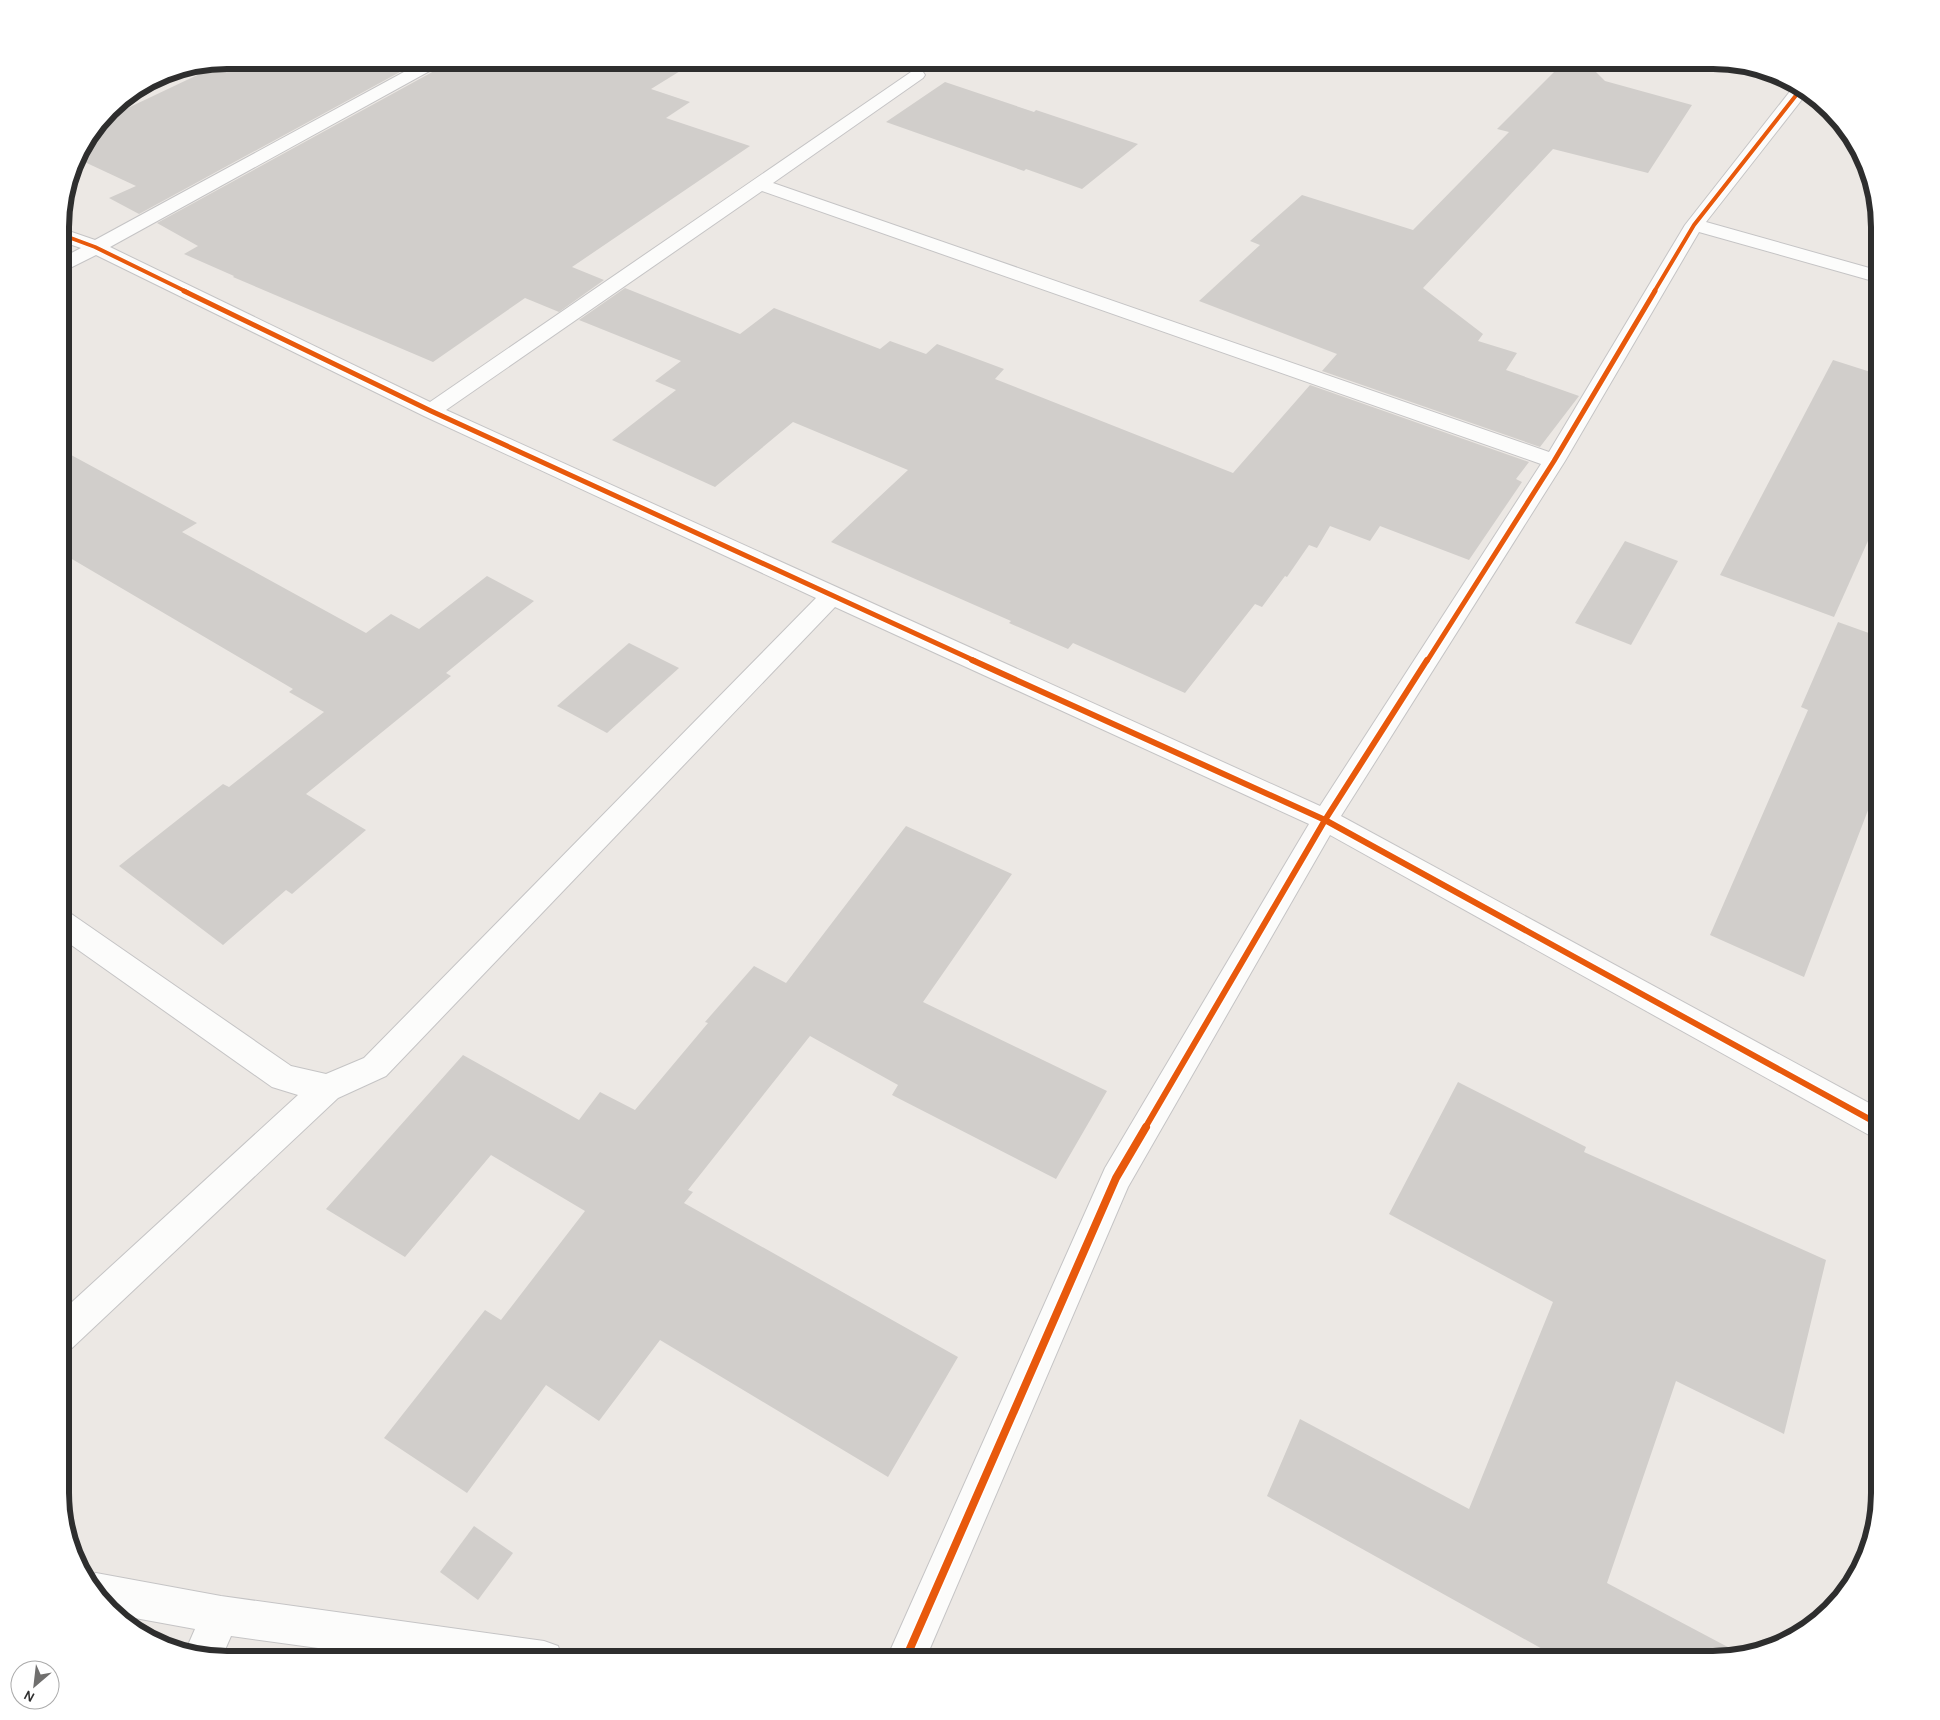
<svg xmlns="http://www.w3.org/2000/svg" width="1940" height="1720" font-family="Karla,sans-serif">
	<style>
		.building { fill: #d1cecb }
		.lines { fill: none; stroke-linecap: round; stroke-linejoin: round }
		.minor-casing { stroke: #c5c4c5; stroke-width: 2 }
		.minor { fill: #fcfcfb; fill-rule: evenodd }
		.cycleway-far3-casing { stroke: #fff; stroke-width: 5.5 }
		.cycleway-far2-casing { stroke: #fff; stroke-width: 8 }
		.cycleway-far1-casing { stroke: #fff; stroke-width: 9 }
		.cycleway-casing { stroke: #fff; stroke-width: 11 }
		.cycleway-far3 { stroke: #e8590c; stroke-width: 4 }
		.cycleway-far2 { stroke: #e8590c; stroke-width: 5 }
		.cycleway-far1 { stroke: #e8590c; stroke-width: 6 }
		.cycleway { stroke: #e8590c; stroke-width: 8 }
		.rim { fill: none; stroke: #2e2e2e; stroke-width: 6 }
	</style>
	<rect width="100%" height="100%" fill="#ece8e4"/>
	<g class="building">
		<path d="M229 60H422L139 214 109 198 136 186 76 158 77 153 107 115H113Z"/>
		<path d="M448 60H698L651 89 690 102 666 118 750 146 572 267 604 280 559 312 525 298 433 362 233 277 234 276 184 254 198 246 157 223 445 65Z"/>
		<path d="M1580 60H1584L1605 81 1692 105 1648 173 1553 149 1423 288 1483 334 1478 341 1517 353 1506 370 1579 396 1540 447 1322 371 1337 354 1199 301 1260 245 1250 241 1302 195 1413 230 1509 132 1497 129 1558 68 1569 71Z"/>
		<path d="M945 82 1034 112 1036 110 1138 144 1082 189 1026 169 1024 171 886 122Z"/>
		<path d="M625 288 740 334 774 308 880 349 890 341 926 354 937 344 1004 369 995 379 1233 473 1310 385 1529 462 1516 479 1522 482 1469 560 1380 526 1370 541 1330 526 1317 548 1309 545 1287 577 1285 576 1262 607 1255 604 1185 693 1073 643 1068 649 1009 623 1011 621 831 542 908 470 793 422 715 487 612 440 676 390 655 381 681 361 579 320Z"/>
		<path d="M1833 360 1880 375V514L1834 617 1720 575Z"/>
		<path d="M60 449 197 523 182 532 366 633 391 614 419 629 487 576 534 601 446 673 451 676 306 794 366 830 292 894 286 890 223 945 119 866 223 784 229 787 324 712 289 692 293 689 60 552Z"/>
		<path d="M1625 541 1678 561 1631 645 1575 623Z"/>
		<path d="M1838 622 1880 637V779L1804 977 1710 935 1808 710 1801 707Z"/>
		<path d="M629 643 679 668 607 733 557 706Z"/>
		<path d="M906 826 1012 874 923 1002 1107 1091 1056 1179 892 1095 898 1085 810 1036 688 1190 693 1192 684 1203 958 1357 888 1477 660 1340 599 1421 546 1385 467 1493 384 1438 485 1310 501 1320 585 1211 491 1155 405 1257 326 1209 463 1055 579 1120 600 1092 635 1110 708 1023 705 1022 754 966 786 983Z"/>
		<path d="M1458 1082 1586 1147 1584 1152 1826 1260 1784 1434 1676 1381 1607 1583 1741 1654 1713 1660H1562L1267 1496 1300 1419 1469 1509 1553 1302 1389 1214Z"/>
		<path d="M474 1526 513 1553 478 1600 440 1572Z"/>
	</g>
	<g class="lines">
		<g class="minor-casing">
			<g id="minor">
				<path d="M426 60H446L444 63 110 247 430 402 911 72H923L925 75 923 78 773 183 1549 452 1685 225 1795 85 1807 93 1706 222 1880 271V283L1699 232 1565 461 1341 816 1880 1109V1139L1869 1135 1330 835 1128 1187 925 1660H886L1105 1168 1309 824 835 607 386 1076 338 1098 72 1348 60 1353V1313L298 1095 272 1087 60 937V910L70 913 291 1066 326 1074 364 1058 816 598 424 416 96 255 60 273V259L81 248 60 241V228L95 240ZM762 191 1541 464 1320 806 446 410Z"/>
				<path d="M96 1573 221 1596 544 1641 558 1646 563 1660H406L231 1636 221 1659 185 1652 195 1629 113 1614 109 1611 85 1578Z"/>
			</g>
		</g>
		<use href="#minor" class="minor"/>
		<g class="cycleway-far3-casing">
			<g id="cycleway-far3">
				<path d="M60 234 95 247 187 292"/>
				<path d="M1654 292 1694 225 1801 89"/>
			</g>
		</g>
		<g class="cycleway-far2-casing">
			<g id="cycleway-far2">
				<path d="M184 291 431 411 975 661"/>
				<path d="M1427 661 1554 461 1655 291"/>
			</g>
		</g>
		<g class="cycleway-far1-casing">
			<g id="cycleway-far1">
				<path d="M972 660 1325 820 1880 1125"/>
				<path d="M1145 1128 1325 820 1427 660"/>
			</g>
		</g>
		<g class="cycleway-casing">
			<path id="cycleway" d="M905 1660 1116 1178 1146 1127"/>
		</g>
		<use href="#cycleway-far3" class="cycleway-far3"/>
		<use href="#cycleway-far2" class="cycleway-far2"/>
		<use href="#cycleway-far1" class="cycleway-far1"/>
		<use href="#cycleway" class="cycleway"/>
	</g>
	<path d="M0 0H1940V1720H0ZM227 69H1713A158 158 0 0 1 1871 227V1493A158 158 0 0 1 1713 1651H227A158 158 0 0 1 69 1493V227A158 158 0 0 1 227 69Z" fill="#fff" fill-rule="evenodd"/>
	<path class="rim" d="M227 69H1713A158 158 0 0 1 1871 227V1493A158 158 0 0 1 1713 1651H227A158 158 0 0 1 69 1493V227A158 158 0 0 1 227 69Z"/>
	<g transform="translate(35 1685) rotate(208)"><circle r="24" fill="#ffffff" stroke="#ababab"/>
	<path d="M0-4L9 19L0 12L-9 19Z" fill="#706f6e"/>
	<text y="-8" font-size="14" font-weight="bold" text-anchor="middle" fill="#2e2e2e">N</text>
	</g>
</svg>
